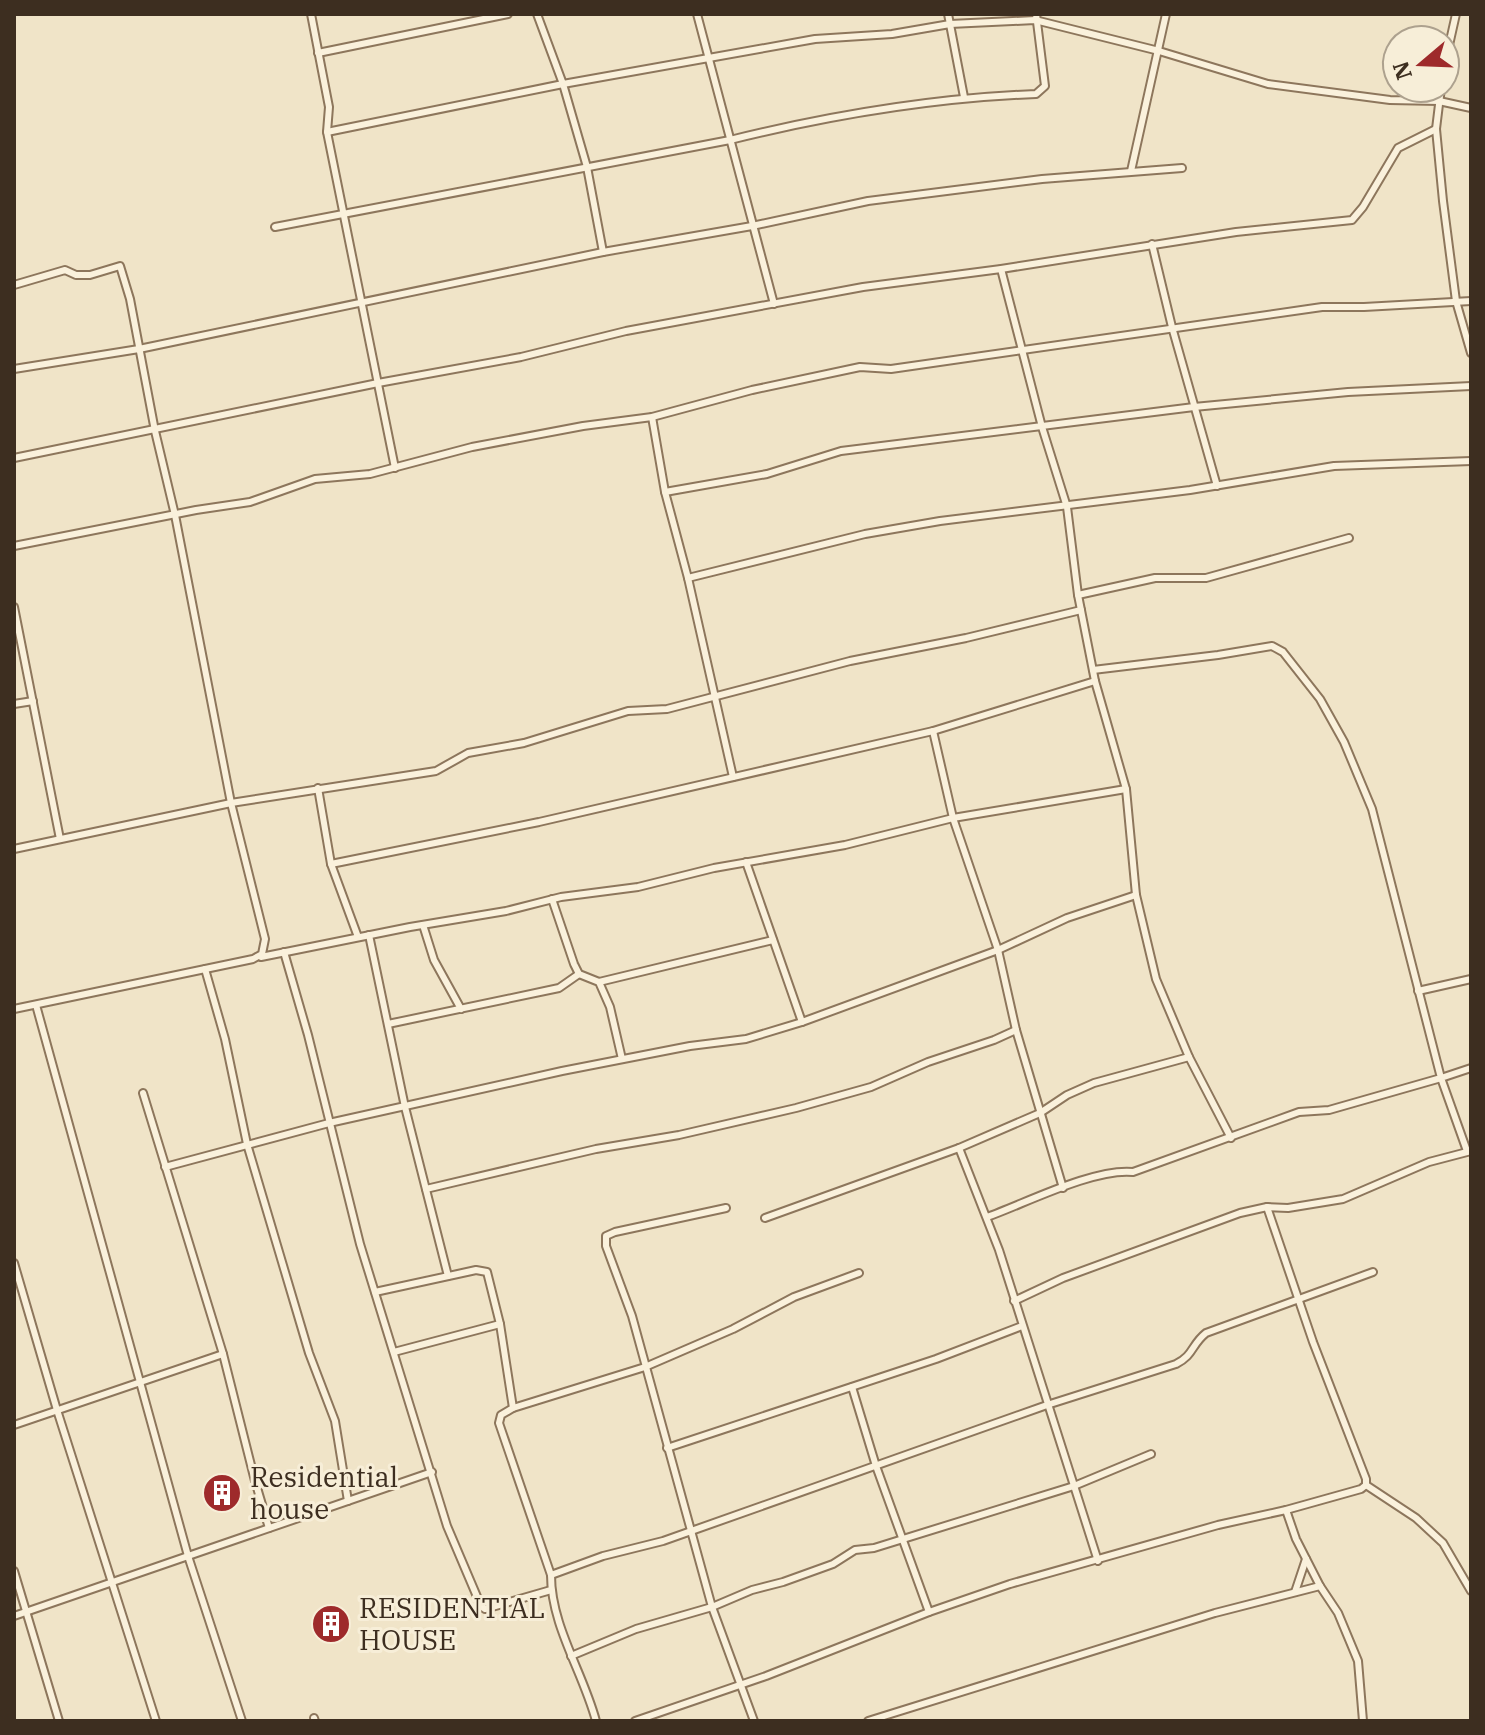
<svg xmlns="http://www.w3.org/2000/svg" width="1485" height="1735" font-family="'IBM Plex Serif',serif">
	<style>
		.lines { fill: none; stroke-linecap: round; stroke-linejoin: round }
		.minor-casing { stroke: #8d765c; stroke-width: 10 }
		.minor { stroke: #faf1dc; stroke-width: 6 }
		.labels { text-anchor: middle; stroke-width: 6; stroke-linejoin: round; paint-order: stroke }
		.poi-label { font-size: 28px; fill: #3d2e20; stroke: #f7eed8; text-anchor: start }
	</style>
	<rect width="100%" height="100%" fill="#f0e4c8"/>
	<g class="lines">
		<g class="minor-casing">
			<g id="minor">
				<path d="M311 14 329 107 327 132 395 468"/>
				<path d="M537 14 563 84 587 167 603 252"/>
				<path d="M697 14 774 304"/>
				<path d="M948 14 964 97"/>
				<path d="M318 53 508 14"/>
				<path d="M1445 63 1456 14"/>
				<path d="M1441 88 1436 129 1443 201 1456 301 1471 353"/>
				<path d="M327 132 563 84 815 39 892 34 950 24 1035 20 1159 51 1268 84 1390 100 1439 101 1471 108"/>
				<path d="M1131 171 1166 14"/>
				<path d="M275 227 730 140C831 115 933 98 1036 94L1045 86 1036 14"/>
				<path d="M1152 244 1172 327 1217 486"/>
				<path d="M1001 269 1042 427 1067 507 1078 595 1095 681 1126 789 1136 895 1156 979 1189 1057 1231 1138"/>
				<path d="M14 285 65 270 76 275H90L120 266 130 299 155 431 175 515 231 803 265 939 262 954 253 959 14 1009"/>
				<path d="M14 369 139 349 603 252 752 226 868 201 1042 179 1182 168"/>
				<path d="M652 417 665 492 688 578 733 777"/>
				<path d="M14 458 378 383 521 357 626 331 863 287 1001 269 1236 232 1352 220 1363 207 1398 148 1436 129"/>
				<path d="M665 492 767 474 841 451 1194 407 1348 392 1471 386"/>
				<path d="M14 546 196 510 250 502 315 479 370 474 472 447 583 426 652 417 752 390 860 367 891 369 1322 307H1364L1471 301"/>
				<path d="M688 578 865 534 940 521 1190 490 1334 466 1471 461"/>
				<path d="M1078 595 1155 578H1206L1349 538"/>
				<path d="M14 607 60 839"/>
				<path d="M14 704 33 701"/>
				<path d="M933 731 953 818 998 950 1016 1030 1063 1188"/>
				<path d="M318 788 331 864 358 937"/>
				<path d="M14 849 231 803 436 771 468 753 524 743 628 711 667 709 850 661 966 638 1081 610"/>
				<path d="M746 862 802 1022"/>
				<path d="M331 864 539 822 933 731 1095 681"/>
				<path d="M552 899 574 964 579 974 599 982 610 1007 622 1059"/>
				<path d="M423 925 434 960 461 1009"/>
				<path d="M369 935 405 1107 448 1276"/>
				<path d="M284 952 308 1035 360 1244 447 1526 481 1606 485 1609 551 1590"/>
				<path d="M261 957 410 927 506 911 561 897 638 887 714 868 845 845 953 818 1126 789"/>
				<path d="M205 969 225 1039 247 1144 309 1353 335 1421 348 1501"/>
				<path d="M599 982 773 940"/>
				<path d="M1418 991 1471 979"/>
				<path d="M36 1005 188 1556 242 1721"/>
				<path d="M388 1024 559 988 579 974"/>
				<path d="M143 1093 223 1354 255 1481 269 1528"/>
				<path d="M959 1148 999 1250 1098 1561"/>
				<path d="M1467 1151 1441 1078 1471 1068"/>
				<path d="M165 1167 329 1123 562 1071 690 1046 746 1039 802 1022 998 950 1067 918 1136 895"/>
				<path d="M426 1189 596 1149 679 1135 796 1108 871 1087 928 1062 994 1040 1016 1030"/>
				<path d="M726 1208 615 1232 606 1236V1246L632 1316 712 1607 754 1721"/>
				<path d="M987 1217C1026 1203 1094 1168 1133 1172L1299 1112 1329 1110 1441 1078 1372 809 1344 742 1320 699 1283 652 1272 646 1218 655 1093 670"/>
				<path d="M765 1218 959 1148 1040 1113 1067 1095 1094 1083 1189 1057"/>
				<path d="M14 1263 57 1410 156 1721"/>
				<path d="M375 1292 476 1270 487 1272 500 1324 513 1408"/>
				<path d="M1014 1301 1063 1278 1240 1213 1267 1207 1288 1208 1343 1199 1429 1162 1471 1151"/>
				<path d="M394 1352 500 1324"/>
				<path d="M852 1387 876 1466 929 1612"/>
				<path d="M14 1425 223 1354"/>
				<path d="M667 1448 936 1359 1022 1326"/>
				<path d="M1366 1485 1416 1518 1443 1543 1471 1591"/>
				<path d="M1286 1510 1296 1539 1320 1586 1338 1613 1358 1661 1363 1721"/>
				<path d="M14 1571 59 1721"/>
				<path d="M551 1575 603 1556 663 1541 1047 1405 1176 1364C1194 1355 1191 1345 1206 1333L1373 1272"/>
				<path d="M1295 1592 1306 1559"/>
				<path d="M14 1616 432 1472"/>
				<path d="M571 1656 636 1629 712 1607 752 1590 783 1582 833 1564 855 1550 874 1548 1074 1486 1151 1454"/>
				<path d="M314 1718 315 1721"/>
				<path d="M596 1721C583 1672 551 1626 551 1575L499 1423 501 1415 513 1408 645 1367 733 1329 794 1297 859 1273"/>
				<path d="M635 1721 766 1676 929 1612 1010 1584 1218 1525 1286 1510 1361 1489 1366 1485V1479L1313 1342 1267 1207"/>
				<path d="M868 1721 1215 1613 1320 1586"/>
			</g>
		</g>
		<use href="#minor" class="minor"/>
	</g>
	<defs>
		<g id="building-disc" transform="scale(2)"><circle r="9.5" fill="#9e2a2b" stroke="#f7eed8"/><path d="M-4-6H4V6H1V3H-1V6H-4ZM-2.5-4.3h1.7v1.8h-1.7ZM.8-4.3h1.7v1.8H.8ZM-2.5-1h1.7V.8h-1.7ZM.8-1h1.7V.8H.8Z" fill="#fff"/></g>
	</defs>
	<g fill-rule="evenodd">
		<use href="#building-disc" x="222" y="1493"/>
		<use href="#building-disc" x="331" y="1624"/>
	</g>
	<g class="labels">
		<g class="poi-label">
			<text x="250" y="1487">Residential<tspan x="250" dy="32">house</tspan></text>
			<text x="359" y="1618">RESIDENTIAL<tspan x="359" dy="32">HOUSE</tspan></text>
		</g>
	</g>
	<rect width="1485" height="1735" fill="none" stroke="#3d2e20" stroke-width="32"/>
	<g transform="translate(1421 64) rotate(251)"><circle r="38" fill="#f7eed8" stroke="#ada18e" stroke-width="2"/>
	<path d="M0-6L14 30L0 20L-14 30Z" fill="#9e2a2b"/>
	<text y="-12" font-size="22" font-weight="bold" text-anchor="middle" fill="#3d2e20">N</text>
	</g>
</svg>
